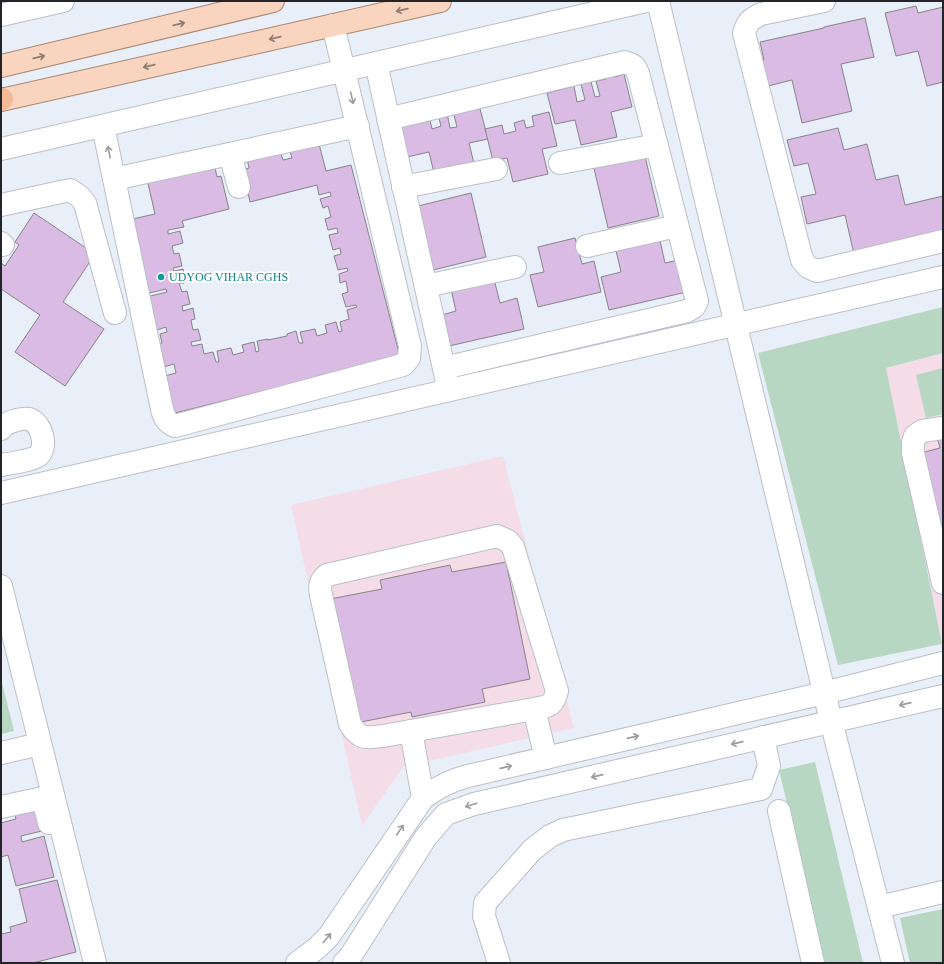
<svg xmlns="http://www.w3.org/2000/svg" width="944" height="964" font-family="Georgia,serif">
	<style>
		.education { fill: #f5dde7 }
		.green { fill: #b8d7c2 }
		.building { fill: #d9bbe4; stroke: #89838b }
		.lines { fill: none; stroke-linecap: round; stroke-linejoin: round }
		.minor-casing { stroke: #babfc8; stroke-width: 24 }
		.major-casing { stroke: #ab856e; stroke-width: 24 }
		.highway-casing { stroke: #ab856e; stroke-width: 24 }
		.minor { stroke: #fff; stroke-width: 22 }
		.major { stroke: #f9d5bf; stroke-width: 22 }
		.highway { stroke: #f5b995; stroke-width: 22 }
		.oneway { stroke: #8e7c73 }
		.oneway2 { stroke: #9c9c9e }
		.culture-dot { fill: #0f9aa8; stroke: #fff; stroke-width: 1.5 }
		.labels { text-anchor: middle; stroke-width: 4; stroke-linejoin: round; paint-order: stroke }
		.culture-label { font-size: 12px; fill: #0d838f; stroke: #fff; text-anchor: start }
	</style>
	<rect width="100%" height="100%" fill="#e8eff8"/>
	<g class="education">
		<path d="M943 353V643L942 644 886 368Z"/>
		<path d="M503 456 574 728 403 767 362 826 291 505Z"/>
	</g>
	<g class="green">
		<path d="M943 307V353L886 368 942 644 838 665 758 353Z"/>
		<path d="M943 368V414L926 418 916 375Z"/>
		<path d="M1 679 14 731 1 734Z"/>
		<path d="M815 762 863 963H825L779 770Z"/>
		<path d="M943 909V963H910L900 918Z"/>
	</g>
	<g class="building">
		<path d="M916 6 918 13 943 7V82L927 86 918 51 896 56 885 13Z"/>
		<path d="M865 18 874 57 841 64 852 111 802 123 792 80 764 87 758 61 764 60 760 42 824 28V27Z"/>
		<path d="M614 74 615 77 624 74 632 107 611 112 617 137 581 145 575 120 555 124 547 93 574 86 577 102 585 100 581 84 591 82 595 97 600 96 596 81 606 79 605 76Z"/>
		<path d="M479 105 488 139 469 143 475 168 435 177 429 152 407 157 399 123 429 116 432 129 441 126 438 115 447 113 450 128 457 127 453 111Z"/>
		<path d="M549 112 557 146 542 149 548 174 513 182 507 158 493 161 485 129 502 125 504 134 516 131 514 123 524 120 526 128 534 126 532 116Z"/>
		<path d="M838 128 844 150 867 144 876 180 898 175 905 205 943 196V233L854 254 845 215 807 224 801 197 816 194 808 163 794 166 787 140Z"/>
		<path d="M318 140 326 171 351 165 400 357 167 415 157 378 176 373 174 364 160 368 157 344 162 343 160 334 167 332 166 327 157 330 155 321 148 323 142 298 167 292 166 289 141 295 128 220 155 214 147 179 214 163 217 177 221 176 229 209 182 221 184 227 168 230V234L180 231 183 243 172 246 174 254 179 253 182 266 173 268 174 271 183 269 186 279H183L184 283H179L182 292 187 291 190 304 182 306 183 311 193 308 195 319 191 320 193 330 198 329 201 340 191 342 192 346 202 344 204 354 213 352 216 362H219L217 351 231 348 233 355 244 352 242 345 254 342 256 352 259 351 257 341 268 339V340L287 336V334L296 331 299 343H303L300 332 315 329 317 336 327 333 325 325 336 322 339 332 342 331 340 322 349 319 347 310 357 307 356 305 346 307 342 294 348 292 346 281 340 283 339 274 348 271 347 268 338 270 334 256 341 254 340 248 333 250 329 235 338 233 337 228 328 230 325 219 331 217 328 206 323 208 320 199 331 196 330 192 319 195 317 185 250 202 243 170 249 168 246 154 272 148 274 156 281 154 283 160 292 158 290 151Z"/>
		<path d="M644 152 659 216 608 228 593 164Z"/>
		<path d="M471 193 486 257 433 270 418 206Z"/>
		<path d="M34 213 95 254 63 302 104 329 65 386 15 352 40 315 1 289V263L5 266 19 245 15 242Z"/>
		<path d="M659 236 665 263 683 259 691 291 609 310 601 277 621 272 615 246Z"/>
		<path d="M575 238 582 264 594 261 601 292 538 307 530 275 544 272 538 247Z"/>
		<path d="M493 275 500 303 517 298 524 329 449 346 442 315 456 311 450 285Z"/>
		<path d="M943 435V547L921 453 940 448 937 436Z"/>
		<path d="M506 562 530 679 482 689 485 702 412 717 411 712 356 723 330 599 382 589 380 580 450 565 452 572Z"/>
		<path d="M36 806 42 831 21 836 22 842 44 836 54 877 16 886 8 855 1 857V823L16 819 14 811Z"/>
		<path d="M57 880 76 952 33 963H1V934L11 932 10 927 27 922 19 889Z"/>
	</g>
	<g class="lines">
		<g class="minor-casing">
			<g id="minor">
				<path d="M658 1 831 721 893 963"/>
				<path d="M824 1 761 14C751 19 747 22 744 33L802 260 808 267 817 271 943 241"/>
				<path d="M1 15 63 1"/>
				<path d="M376 63 447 382"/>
				<path d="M388 119 625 62 634 66 638 73 697 301 694 307 687 311 444 368"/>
				<path d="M103 126 162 409C164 417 166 422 175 426L403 365 409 358 410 346 333 25"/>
				<path d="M1 149 646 1"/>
				<path d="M230 154 239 187"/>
				<path d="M560 163 657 145"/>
				<path d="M114 179 358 126"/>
				<path d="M403 187 496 169"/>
				<path d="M1 205 70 190 79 196 85 203 115 313"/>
				<path d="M1 243 3 245"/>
				<path d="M587 246 677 226"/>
				<path d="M426 286 515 267"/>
				<path d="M943 428 922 431 915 436 913 442V453L943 583"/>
				<path d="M1 429C5 423 10 422 17 420 21 419 25 418 29 419 42 423 48 447 38 456 33 460 8 464 1 465"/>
				<path d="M1 493 943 277"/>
				<path d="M1 586 95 963"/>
				<path d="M534 709 383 736C366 738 360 740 350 724L321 595C319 586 320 581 327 575L497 536 508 541 513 547 557 691C553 707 548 706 534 709L546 758"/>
				<path d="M411 731 423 798"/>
				<path d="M1 753 40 744"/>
				<path d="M1 807 43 798 49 823"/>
				<path d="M779 811 813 963"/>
				<path d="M879 907 943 892"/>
				<path d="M297 963 317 948 329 936 423 798C438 787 451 780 468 776L824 693 943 663"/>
				<path d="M344 963 350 957 426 837 446 814 474 804 943 696"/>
				<path d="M499 963 484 916 485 903 532 850 550 836 563 830 761 789 769 766 763 737"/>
			</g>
		</g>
		<g class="major-casing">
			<g id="major">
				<path d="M1 66 273 1"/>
				<path d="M1 100 440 1"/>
			</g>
		</g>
		<g class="highway-casing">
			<path id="highway" d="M1 99H2"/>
		</g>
		<use href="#minor" class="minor"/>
		<use href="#major" class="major"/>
		<use href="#highway" class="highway"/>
	</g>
	<defs><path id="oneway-shaft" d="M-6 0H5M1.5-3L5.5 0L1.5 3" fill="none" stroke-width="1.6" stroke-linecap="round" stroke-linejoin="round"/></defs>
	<g class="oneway">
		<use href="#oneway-shaft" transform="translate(402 10) rotate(167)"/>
		<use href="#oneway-shaft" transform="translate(179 24) rotate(-13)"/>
		<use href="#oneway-shaft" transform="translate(275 38) rotate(167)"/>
		<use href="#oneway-shaft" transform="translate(39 57) rotate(-13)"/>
		<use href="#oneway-shaft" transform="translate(149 66) rotate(167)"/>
	</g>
	<g class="oneway2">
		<use href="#oneway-shaft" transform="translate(352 98) rotate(77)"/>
		<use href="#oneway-shaft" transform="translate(109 152) rotate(-102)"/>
		<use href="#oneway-shaft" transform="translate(905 704) rotate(167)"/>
		<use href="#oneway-shaft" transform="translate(633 737) rotate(-13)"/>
		<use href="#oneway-shaft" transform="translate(737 743) rotate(167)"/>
		<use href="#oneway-shaft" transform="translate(506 767) rotate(-13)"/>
		<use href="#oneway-shaft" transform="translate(597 776) rotate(167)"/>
		<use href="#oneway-shaft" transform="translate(471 805) rotate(162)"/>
		<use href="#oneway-shaft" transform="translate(400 830) rotate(-56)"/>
		<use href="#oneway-shaft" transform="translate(327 938) rotate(-50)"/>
	</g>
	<circle class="culture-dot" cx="161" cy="277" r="4"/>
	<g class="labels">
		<g class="culture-label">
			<text x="169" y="281">UDYOG VIHAR CGHS</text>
		</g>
	</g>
	<rect width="944" height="964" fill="none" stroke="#222427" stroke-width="4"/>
</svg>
